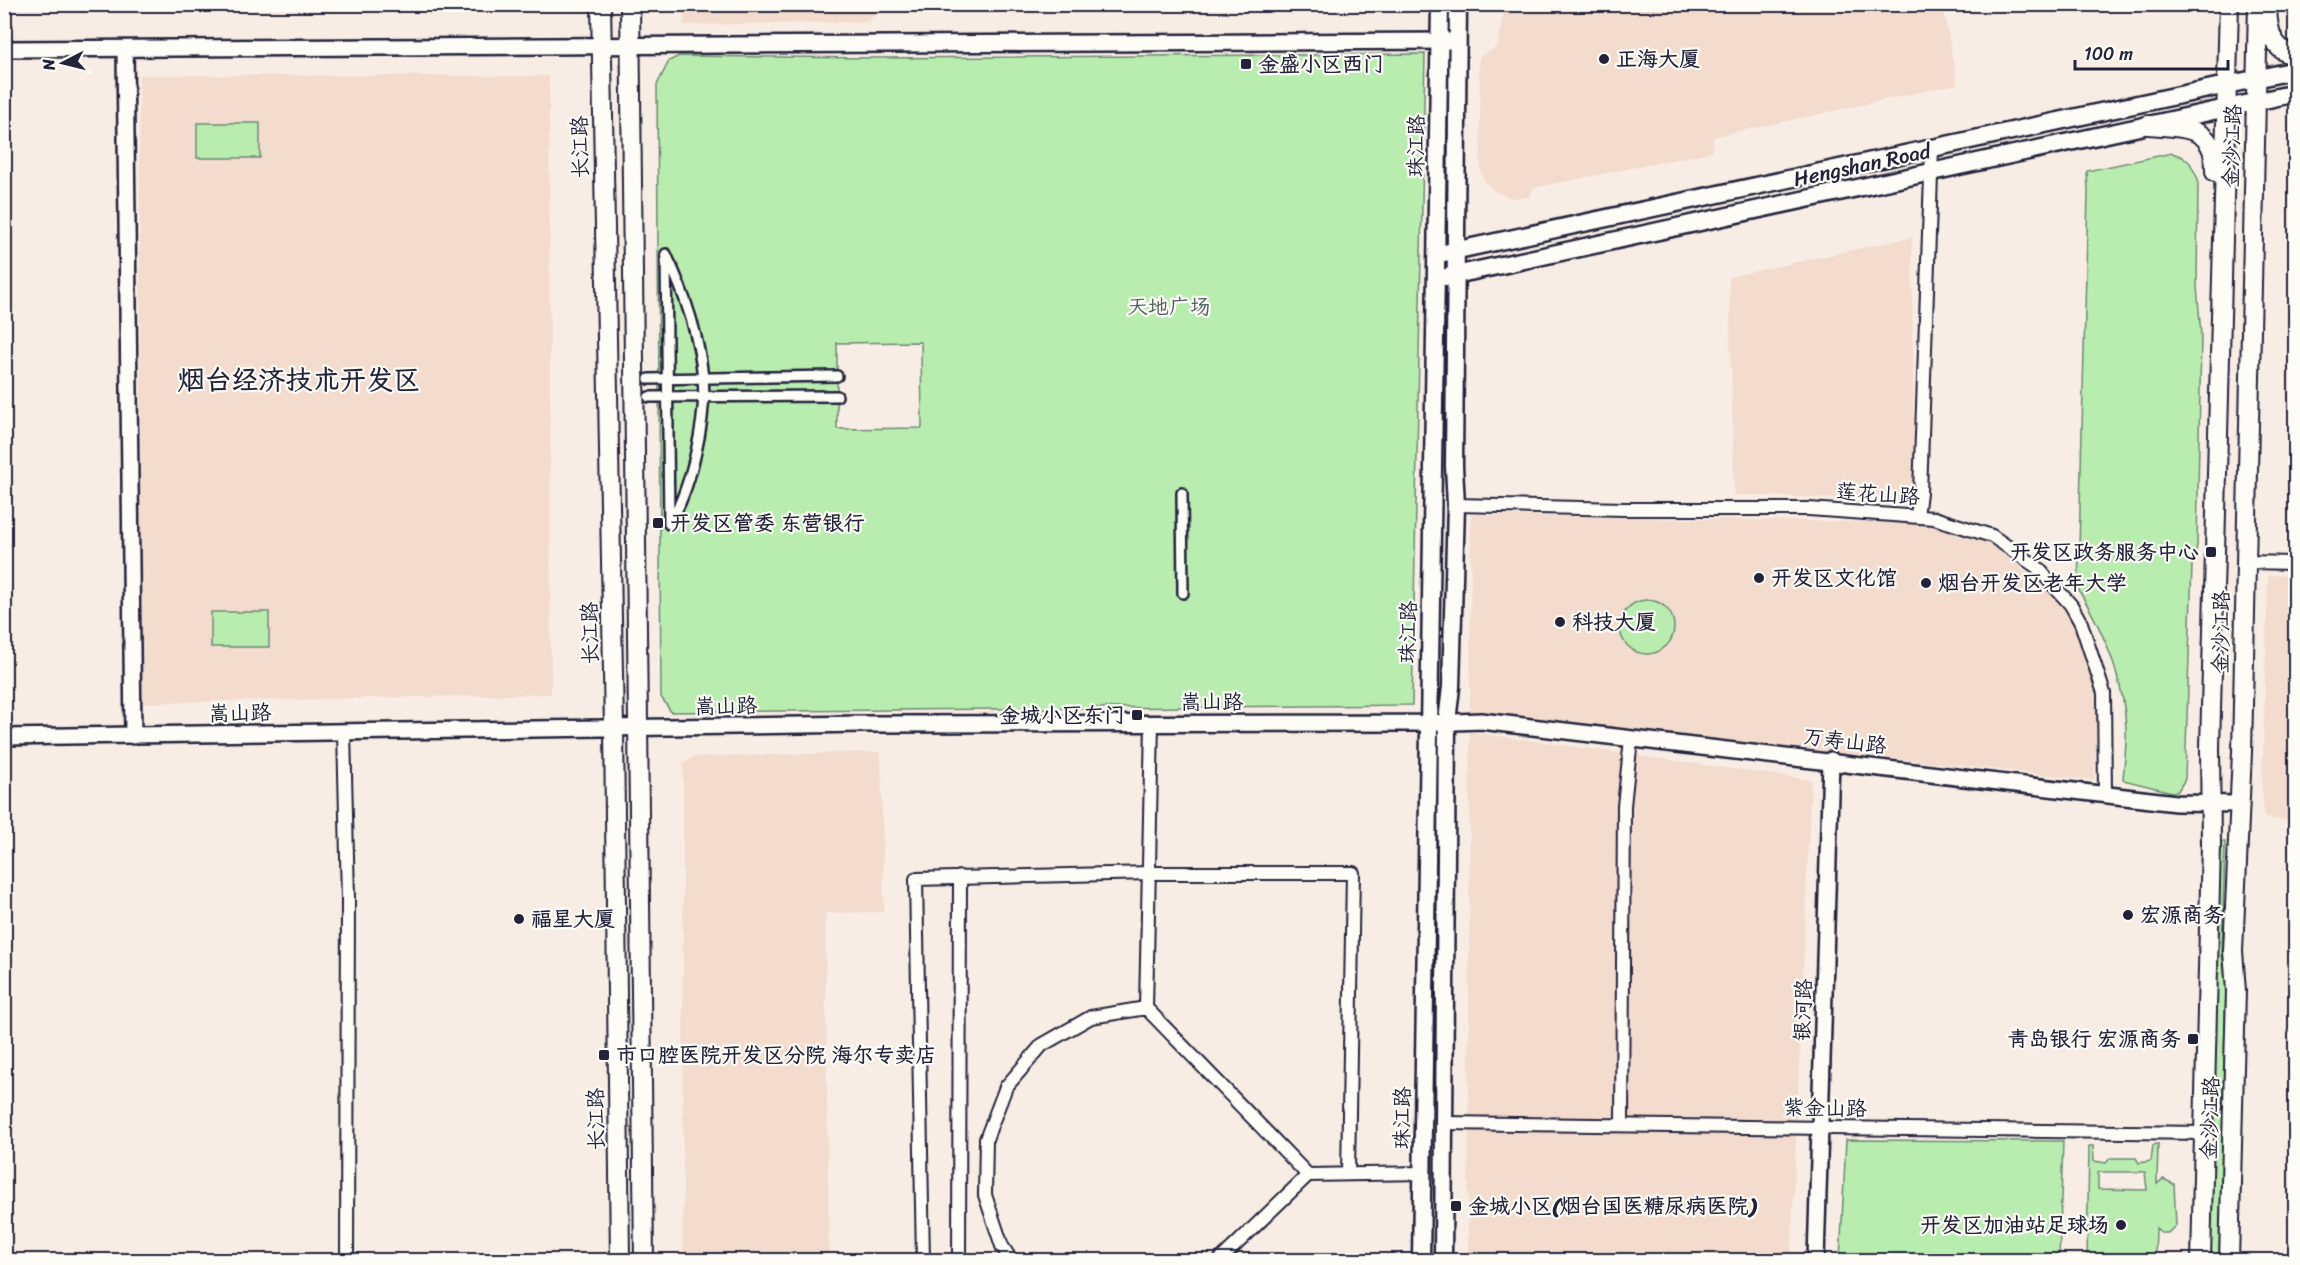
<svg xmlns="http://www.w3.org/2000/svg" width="2300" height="1265" font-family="Sriracha,'LXGW WenKai TC',sans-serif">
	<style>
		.built { fill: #f3dbce }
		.green { fill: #b8edaf; stroke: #6d8875; stroke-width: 1.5; fill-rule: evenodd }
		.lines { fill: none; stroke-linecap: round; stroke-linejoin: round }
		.pedestrian-casing { stroke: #22223b; stroke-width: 14 }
		.minor-casing { stroke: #22223b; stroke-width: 16 }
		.tertiary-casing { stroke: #22223b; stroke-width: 20 }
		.secondary-casing { stroke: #22223b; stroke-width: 21 }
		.primary-casing { stroke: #22223b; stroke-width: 22 }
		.pedestrian { stroke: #fdfcf7; stroke-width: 9 }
		.minor { stroke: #fdfcf7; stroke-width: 12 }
		.tertiary { stroke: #fdfcf7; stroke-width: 15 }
		.secondary { stroke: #fdfcf7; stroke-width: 16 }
		.primary { stroke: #fdfcf7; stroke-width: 18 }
		.poi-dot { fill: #22223b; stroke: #fdfcf7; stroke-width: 2 }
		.labels { text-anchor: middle; stroke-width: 4.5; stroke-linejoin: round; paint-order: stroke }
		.poi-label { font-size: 21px; font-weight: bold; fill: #22223b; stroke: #fdfcf7; text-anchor: start }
		.street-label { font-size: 21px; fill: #22223b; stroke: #fdfcf7 }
		.park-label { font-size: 21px; fill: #4f5f5e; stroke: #fdfcf7 }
		.district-label { font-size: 27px; font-weight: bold; fill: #22223b; stroke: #fdfcf7 }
	</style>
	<rect width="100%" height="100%" fill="#f8ede4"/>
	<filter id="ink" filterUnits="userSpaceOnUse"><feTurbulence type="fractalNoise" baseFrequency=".0167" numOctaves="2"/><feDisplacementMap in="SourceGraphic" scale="12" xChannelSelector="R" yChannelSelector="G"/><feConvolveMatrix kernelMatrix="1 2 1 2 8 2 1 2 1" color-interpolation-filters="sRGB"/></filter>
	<g filter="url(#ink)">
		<g class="built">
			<path d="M684 5 887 4V5L867 22 684 25Z"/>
			<path d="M1507 5H1943L1957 84 1713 137 1712 151 1701 154 1533 188 1530 197 1512 198 1496 192 1485 182 1481 172 1479 57 1497 47 1504 10Z"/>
			<path d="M139 75 549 76 551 694 142 703Z"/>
			<path d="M1912 237 1914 492 1907 501 1734 495 1729 277Z"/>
			<path d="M1471 515 1927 523 1992 545 2045 587 2081 631 2098 701 2094 780 1470 713Z"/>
			<path d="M2268 575 2295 576V821L2265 818 2262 791Z"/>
			<path d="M1470 732 1811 780 1791 1260H1468Z"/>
			<path d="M881 752 884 912 825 913 829 1260H683V763L694 757Z"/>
			<path d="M2295 1064 2296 1223H2291Z"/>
		</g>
		<g class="green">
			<path d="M1425 54 1412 705 671 712 661 697 657 85 669 61 679 56 870 58ZM921 342 922 428 837 429V343Z"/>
			<rect x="197" y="123" width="63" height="35"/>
			<path d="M2172 153 2183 157 2190 163 2198 179 2197 286 2201 335 2197 546 2192 564 2185 779 2178 791 2172 792 2123 780C2124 763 2127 745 2126 728 2124 679 2103 630 2078 589L2088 192 2087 171Z"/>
			<circle cx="1647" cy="627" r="27"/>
			<rect x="211" y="612" width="58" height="35"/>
			<path d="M2219 842H2225L2222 952 2226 988 2223 1102H2213Z"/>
			<path d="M2213 1110H2223L2219 1260H2211L2208 1231Z"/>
			<path d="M1846 1140 2063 1141 2059 1260H1840Z"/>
			<path d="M2158 1144 2157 1184 2163 1179 2174 1184 2176 1225 2168 1233H2162L2156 1228 2155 1260H2087L2089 1146H2093L2094 1161 2106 1163 2110 1158H2136L2139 1163 2151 1161 2153 1145ZM2101 1172H2145L2147 1190 2098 1189V1173Z"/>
		</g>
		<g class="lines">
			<g class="pedestrian-casing">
				<g id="pedestrian">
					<path d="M666 254C684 292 699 336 703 378 707 418 691 490 669 524Z"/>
					<path d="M649 379 837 376"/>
					<path d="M649 397 837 396"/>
					<path d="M1182 493 1183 593"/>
				</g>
			</g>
			<g class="minor-casing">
				<g id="minor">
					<path d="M1456 505 1624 509H1809L1934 518 1992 536 2037 567 2071 605 2081 623 2104 693 2105 794"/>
					<path d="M1917 516 1920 493 1932 147"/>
					<path d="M2245 562 2296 563"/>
					<path d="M344 732 348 898 347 1260"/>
					<path d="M1146 1008 1152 723"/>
					<path d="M1445 1123 2204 1133"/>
					<path d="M1622 1125 1624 806 1631 739"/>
					<path d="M923 1260 916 879 1150 873H1353L1348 1174"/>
					<path d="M959 1260 960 877"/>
					<path d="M1011 1260 1002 1246 985 1195 986 1139 1006 1087 1042 1045 1091 1017 1146 1008 1308 1175"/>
					<path d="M1220 1260 1308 1175 1424 1173"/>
				</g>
			</g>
			<g class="tertiary-casing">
				<g id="tertiary">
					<path d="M4 49 1450 41"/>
					<path d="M125 49 133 736"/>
					<path d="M4 737 863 724 1428 723 1481 721 2176 803 2238 804"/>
					<path d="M1816 1260 1831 760"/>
				</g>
			</g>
			<g class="secondary-casing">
				<g id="secondary">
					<path d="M1444 253 2296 70"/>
					<path d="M1446 277 2296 93"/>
					<path d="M1421 1260 1440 4"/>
					<path d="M1443 1260 1447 722 1451 687 1456 505 1454 466 1458 4"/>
				</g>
			</g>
			<g class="primary-casing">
				<g id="primary">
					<path d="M601 4 614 728 620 1260"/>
					<path d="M630 4 644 1260"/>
					<path d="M2267 9C2268 31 2272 50 2296 56"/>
					<path d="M2148 125C2185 128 2216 125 2215 172"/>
					<path d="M2201 1260 2211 844 2210 748 2229 4"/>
					<path d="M2229 1260 2236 991 2233 951 2242 752 2258 4"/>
				</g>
			</g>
			<use href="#pedestrian" class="pedestrian"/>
			<use href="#minor" class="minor"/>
			<use href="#tertiary" class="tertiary"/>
			<use href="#secondary" class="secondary"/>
			<use href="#primary" class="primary"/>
		</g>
	</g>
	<g class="poi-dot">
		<circle cx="1604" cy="59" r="6"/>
		<rect x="1240" y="58" width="12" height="12" rx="3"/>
		<rect x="652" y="517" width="12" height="12" rx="3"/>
		<rect x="2205" y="546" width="12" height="12" rx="3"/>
		<circle cx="1759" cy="578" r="6"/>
		<circle cx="1926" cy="583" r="6"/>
		<circle cx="1560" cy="622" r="6"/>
		<rect x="1131" y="709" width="12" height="12" rx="3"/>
		<circle cx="2128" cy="915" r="6"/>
		<circle cx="519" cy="919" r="6"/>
		<rect x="2187" y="1033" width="12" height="12" rx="3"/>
		<rect x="598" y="1049" width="12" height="12" rx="3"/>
		<rect x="1450" y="1200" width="12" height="12" rx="3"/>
		<circle cx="2121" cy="1225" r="6"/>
	</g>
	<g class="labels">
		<g class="poi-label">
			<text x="1616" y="66">正海大厦</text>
			<text x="1258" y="71">金盛小区西门</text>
			<text x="670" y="530">开发区管委 东营银行</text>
			<text x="2199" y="559" text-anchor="end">开发区政务服务中心</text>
			<text x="1771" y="585">开发区文化馆</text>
			<text x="1938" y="590">烟台开发区老年大学</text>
			<text x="1572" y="629">科技大厦</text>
			<text x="1125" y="722" text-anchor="end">金城小区东门</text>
			<text x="2140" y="922">宏源商务</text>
			<text x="531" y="926">福星大厦</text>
			<text x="2181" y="1046" text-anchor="end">青岛银行 宏源商务</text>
			<text x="616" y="1062">市口腔医院开发区分院 海尔专卖店</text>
			<text x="1468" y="1213">金城小区(烟台国医糖尿病医院)</text>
			<text x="2109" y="1232" text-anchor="end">开发区加油站足球场</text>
		</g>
		<g class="street-label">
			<text transform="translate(1416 146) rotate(-89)" y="7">珠江路</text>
			<text transform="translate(2232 146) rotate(-88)" y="7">金沙江路</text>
			<text transform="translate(580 147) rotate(-91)" y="7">长江路</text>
			<text transform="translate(1862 165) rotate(-12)" y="7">Hengshan Road</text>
			<text transform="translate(1878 494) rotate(4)" y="7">莲花山路</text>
			<text transform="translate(1408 632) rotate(-88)" y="7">珠江路</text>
			<text transform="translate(2221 632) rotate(-89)" y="7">金沙江路</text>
			<text transform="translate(590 633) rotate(-91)" y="7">长江路</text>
			<text x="1212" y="709">嵩山路</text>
			<text transform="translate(726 706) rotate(-1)" y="7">嵩山路</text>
			<text transform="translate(240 713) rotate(-1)" y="7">嵩山路</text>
			<text transform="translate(1845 741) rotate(7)" y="7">万寿山路</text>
			<text transform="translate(1803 1010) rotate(-88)" y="7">银河路</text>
			<text transform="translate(1825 1108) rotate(1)" y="7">紫金山路</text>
			<text transform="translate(1402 1118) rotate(-89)" y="7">珠江路</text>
			<text transform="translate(2210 1118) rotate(-88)" y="7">金沙江路</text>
			<text transform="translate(596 1119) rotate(-91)" y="7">长江路</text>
		</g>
		<g class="park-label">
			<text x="1169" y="314">天地广场</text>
		</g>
		<g class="district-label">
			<text x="299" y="389">烟台经济技术开发区</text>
		</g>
	</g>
	<rect width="2300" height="1265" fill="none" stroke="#fdfcf7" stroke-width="24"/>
	<rect x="12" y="12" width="2276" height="1241" fill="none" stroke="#22223b" stroke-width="2" filter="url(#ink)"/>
	<g transform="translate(63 63) rotate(263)" stroke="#fdfcf7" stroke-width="4.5" paint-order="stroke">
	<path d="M0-4.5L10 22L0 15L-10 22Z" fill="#22223b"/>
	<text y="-9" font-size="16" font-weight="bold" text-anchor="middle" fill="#22223b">N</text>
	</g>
	<path d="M2075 60v9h153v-9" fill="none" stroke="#22223b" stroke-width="3"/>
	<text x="2084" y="60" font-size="18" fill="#22223b" stroke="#fdfcf7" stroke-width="4.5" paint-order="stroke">100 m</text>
</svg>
